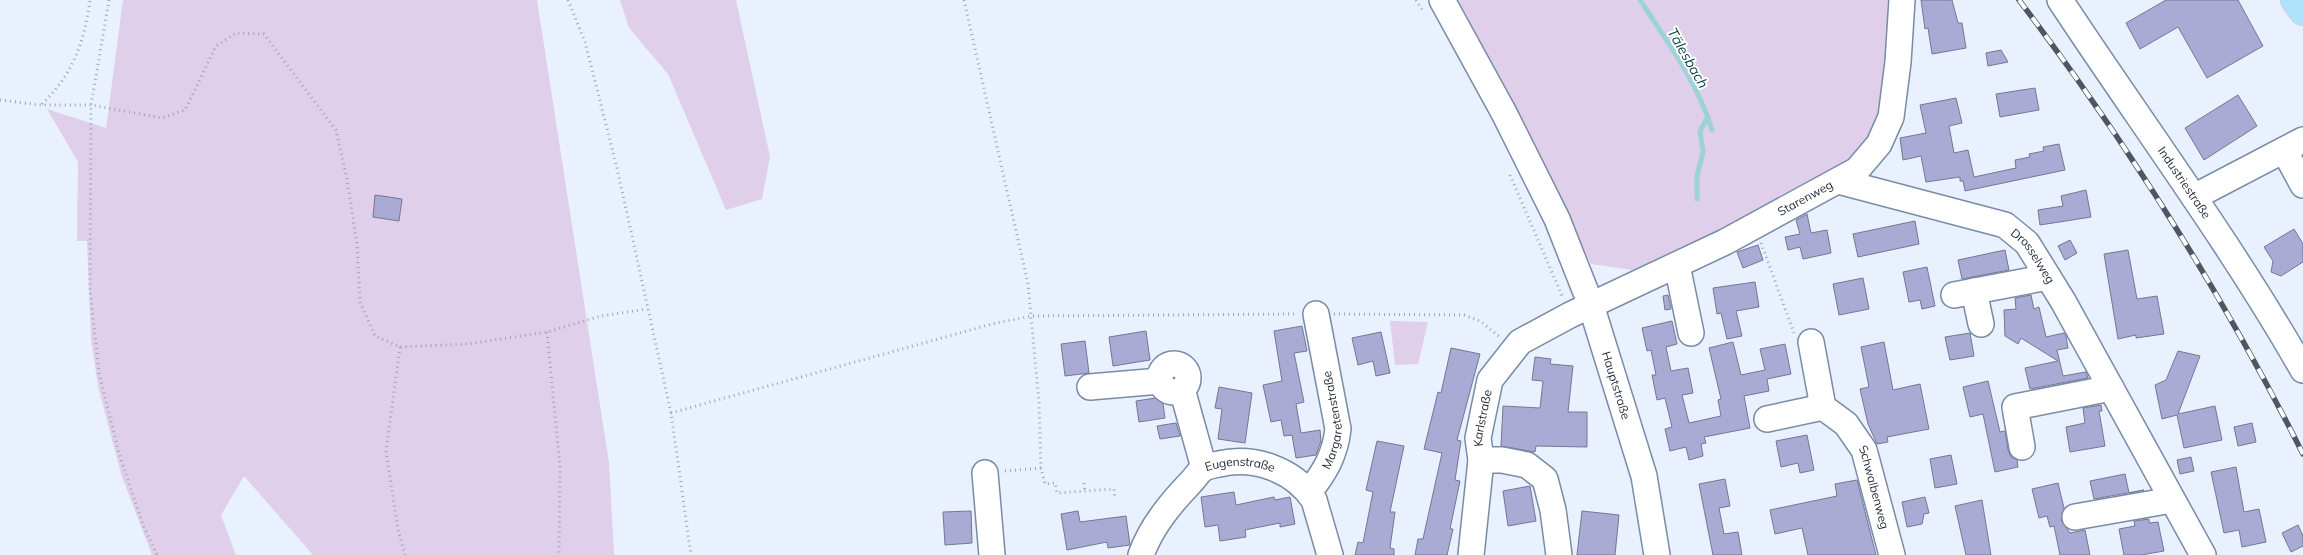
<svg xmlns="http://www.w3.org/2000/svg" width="2303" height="555" font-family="Mulish,sans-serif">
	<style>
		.green { fill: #dfcfea }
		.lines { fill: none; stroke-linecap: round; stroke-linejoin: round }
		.stream { stroke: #9bd3d6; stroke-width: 5 }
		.building { fill: #aaabd4; stroke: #757695 }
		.minor-casing { stroke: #788ca8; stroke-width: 28 }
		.major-casing { stroke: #cecfd2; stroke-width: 30 }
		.path { stroke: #9ca5b0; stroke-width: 3; stroke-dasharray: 1 4; stroke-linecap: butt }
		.minor { stroke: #fff; stroke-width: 25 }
		.major { stroke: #aee3fb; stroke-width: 28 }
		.rail-casing { stroke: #4e5661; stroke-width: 5.5 }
		.rail { stroke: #fff; stroke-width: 4; stroke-dasharray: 11; stroke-linecap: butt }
		.labels { text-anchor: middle; stroke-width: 4; stroke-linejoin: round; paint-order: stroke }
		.street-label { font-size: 12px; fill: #1e2631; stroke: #fff }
		.water-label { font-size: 14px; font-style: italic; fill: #0b4043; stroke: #fff }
	</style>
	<rect width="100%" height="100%" fill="#e8f1fd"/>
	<g class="green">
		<path d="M123 0H537L609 463 614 555H313L244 476 221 515 236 555H152L121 474 98 386 91 339 87 241H77L78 162 47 109 106 128Z"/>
		<path d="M620 0H736L770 157 762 199 726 210 668 74 629 28Z"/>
		<path d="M1458 0H1903L1879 147 1731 241 1632 270 1591 264Z"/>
		<path d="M1390 321 1428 322 1418 364 1395 365Z"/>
	</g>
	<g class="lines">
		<g class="stream">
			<path d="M1640 0C1667 41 1698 83 1712 130"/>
			<path d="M1697 199V176L1703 152 1700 131 1708 117"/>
		</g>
	</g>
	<g class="building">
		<path d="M1921 0H1952L1958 23H1962L1966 48 1932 54 1928 28 1925 29Z"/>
		<path d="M2166 0H2238L2263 46 2207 78 2178 27 2140 49 2126 23Z"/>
		<path d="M2001 50 2008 62 1988 66 1986 53Z"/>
		<path d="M2035 88 2039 110 2000 117 1996 94Z"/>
		<path d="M2238 95 2257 126 2204 160 2185 128Z"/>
		<path d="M1956 98 1962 123 1949 126 1954 153 1968 150 1974 177 2016 168 2015 160 2030 157 2029 154 2044 151 2043 147 2059 144 2065 170 1965 191 1963 181H1960V177L1926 182 1921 156 1903 160 1900 138 1926 133 1920 105Z"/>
		<path d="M2086 190 2091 217 2040 225 2038 210 2063 206 2061 196Z"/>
		<path d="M375 195 402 199 399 221 373 217Z"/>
		<path d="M1807 214 1811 233 1827 230 1831 253 1803 259 1800 247 1788 250 1785 237 1800 234 1796 220Z"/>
		<path d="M1915 221 1919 244 1858 257 1853 234Z"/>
		<path d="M2294 229 2303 244V262L2281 276 2271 272 2273 261 2264 247Z"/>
		<path d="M2070 240 2077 253 2065 260 2058 246Z"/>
		<path d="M1758 245 1763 260 1743 268 1737 252Z"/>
		<path d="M2005 250 2009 270 1962 279 1958 260Z"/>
		<path d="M2128 250 2137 299 2157 296 2164 334 2136 338V335L2118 339 2104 254Z"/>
		<path d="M1927 267 1935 306 1922 309 1920 300 1909 302 1903 272Z"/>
		<path d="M1863 278 1869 309 1839 315 1833 284Z"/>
		<path d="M1755 282 1759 307 1736 311 1742 336 1727 339 1721 313 1717 314 1713 288Z"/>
		<path d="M1668 295 1671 309 1665 310 1663 296Z"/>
		<path d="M2031 295 2034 309 2039 307 2046 337 2064 333 2066 336 2068 348 2057 350 2063 376 2086 372 2088 378 2030 389 2025 368 2058 361 2021 338 2018 344 2005 336 2004 310 2016 309 2015 298Z"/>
		<path d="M1672 321 1677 344 1666 347 1671 371 1688 368 1693 393 1682 395 1689 423 1721 416 1718 400 1721 399 1709 348 1733 342 1741 375 1765 370 1760 349 1785 344 1791 374 1767 379 1769 391 1744 396 1750 428 1704 437 1706 443 1701 444 1703 456 1689 460 1686 447 1670 451 1665 429 1672 427 1665 398 1657 400 1652 375H1656L1651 350 1647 351 1642 328Z"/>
		<path d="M1302 326 1307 351 1294 353 1304 402 1296 404 1301 433 1320 430 1321 441 1316 455 1296 458 1292 435 1284 436 1281 420 1271 422 1263 385 1282 381 1274 331Z"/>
		<path d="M1146 331 1150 360 1113 366 1109 337Z"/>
		<path d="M1381 332 1390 373 1376 376 1373 361 1358 365 1352 338Z"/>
		<path d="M1970 333 1974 356 1950 360 1945 337Z"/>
		<path d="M1085 341 1089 373 1065 376 1061 344Z"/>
		<path d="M1884 342 1893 390 1920 384 1929 429 1887 437 1888 442 1877 444 1868 424 1860 389 1869 387 1861 347Z"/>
		<path d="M1451 348 1480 354 1457 440 1461 441 1455 480 1460 481 1450 529H1453L1447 555H1415L1418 539H1423L1442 453 1424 449 1438 392 1441 393Z"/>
		<path d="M2178 351 2200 356 2178 414 2215 406 2222 440 2184 448 2177 415 2162 419 2155 385 2166 380Z"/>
		<path d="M1535 357 1551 359 1550 364 1573 366 1568 412H1587V447L1536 446 1535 452 1501 446 1503 406 1540 408 1543 381 1532 380Z"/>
		<path d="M1988 381 2000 432 2005 431 2008 450 2011 457 2017 460 2018 467 1995 472 1983 414 1970 417 1963 387Z"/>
		<path d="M1219 387 1252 393 1245 443 1218 439 1222 409 1215 408Z"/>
		<path d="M1162 397 1165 418 1139 422 1136 401Z"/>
		<path d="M2101 405 2102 411H2099L2105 446 2070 452 2066 427 2085 423 2083 408Z"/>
		<path d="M1176 423 1180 436 1160 439 1157 426Z"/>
		<path d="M2252 423 2256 442 2238 446 2234 427Z"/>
		<path d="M1807 435 1814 470 1800 473 1798 463 1781 467 1776 441Z"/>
		<path d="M1377 441 1404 446 1390 512H1395L1390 548 1394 549V555H1355L1358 542 1363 543 1373 492 1366 490Z"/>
		<path d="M1951 455 1957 484 1935 488 1930 459Z"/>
		<path d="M2191 457 2194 471 2180 474 2177 460Z"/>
		<path d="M2236 467 2244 512 2259 509 2266 542 2242 547 2239 530 2224 533 2211 472Z"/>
		<path d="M2125 474 2129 493 2144 490 2094 499 2090 481Z"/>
		<path d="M1725 479 1730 506 1719 508 1724 534 1738 532 1742 555H1713L1699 484Z"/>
		<path d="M1857 480 1876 555H1808L1802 528 1775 534 1770 510 1837 496 1835 484Z"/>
		<path d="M2058 483 2064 508 2061 520 2070 533 2085 530 2090 555H2060L2054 526 2050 527 2047 516 2039 518 2032 489Z"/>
		<path d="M1530 486 1536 521 1508 526 1503 491Z"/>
		<path d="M1234 492 1236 505 1274 497 1275 500 1290 497 1295 524 1280 527V523L1245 530 1246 537 1220 541 1218 525 1205 527 1201 497Z"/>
		<path d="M1925 497 1929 513 1924 514 1922 524 1907 527 1902 502Z"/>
		<path d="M1982 500 1991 555H1966L1955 506Z"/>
		<path d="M971 511 972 543 945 545 943 512Z"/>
		<path d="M1078 511 1080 522 1126 516 1130 545 1108 548 1107 542 1067 550 1061 514Z"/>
		<path d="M1582 511 1619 515 1615 555H1577Z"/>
		<path d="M2149 519V523L2158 522 2164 551 2141 555H2124L2119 529 2135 526 2134 521Z"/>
		<path d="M2298 525 2303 536V546L2291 552 2282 533Z"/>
	</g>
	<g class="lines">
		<g class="minor-casing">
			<g id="minor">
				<path id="s1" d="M1442 0 1504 113 1557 219 1591 305 1644 476 1657 555"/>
				<path id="s2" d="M2060 0C2141 123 2230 242 2303 370"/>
				<path d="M2284 150 2303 185"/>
				<path id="s3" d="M1838 181 2005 225 2027 243 2063 301 2203 555"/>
				<path d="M2194 197 2303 140"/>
				<path d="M1677 265 1691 333"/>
				<path d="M1974 291 1981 324"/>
				<path d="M1954 295 2048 277"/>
				<path id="s4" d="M1811 342 1823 407 1846 424 1864 450 1892 555"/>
				<circle cx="1174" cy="378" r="14"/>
				<path d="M1090 387 1160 381"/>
				<path d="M1182 389 1204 468"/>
				<path d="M1767 419 1823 407"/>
				<path d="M2022 447 2015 407 2111 388"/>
				<path d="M1481 460H1502L1527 465 1545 479 1553 510 1559 555"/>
				<path d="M985 473 992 555"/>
				<path id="s5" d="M1309 492C1325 472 1335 455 1338 429L1316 314"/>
				<path d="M2075 517 2172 500"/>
				<path id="s6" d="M1141 555C1151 527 1170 504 1191 482 1195 478 1199 471 1204 468 1208 466 1214 465 1219 464 1254 456 1293 469 1314 500L1330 555"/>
				<path id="s7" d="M1471 555 1481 460 1478 438 1490 380 1520 342 1570 315 1725 242 1857 170 1879 144 1891 117 1898 62 1902 0"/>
			</g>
		</g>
		<g class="major-casing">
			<path id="major" d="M2295 0 2303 11"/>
		</g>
		<g class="path">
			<path d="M109 0 91 105 90 290 99 373 120 457 143 525 157 555"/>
			<path d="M568 0 585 42 617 168 671 413 691 555"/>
			<path d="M964 0 1028 284 1039 402 1041 468 1045 484 1055 483 1057 493 1114 489 1115 499"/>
			<path d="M1416 0 1423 11"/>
			<path d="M0 100 41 105H91L162 118 185 110 216 46 236 33 264 34 336 130 347 179 357 244 360 302 375 336 400 347 468 344 547 332 601 316 647 309"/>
			<path d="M42 104C73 74 84 43 90 0"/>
			<path d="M1510 175 1563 298"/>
			<path d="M1761 243 1794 333"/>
			<path d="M1334 314 1464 315 1480 321 1501 338"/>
			<path d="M547 332 560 467 559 555"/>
			<path d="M400 347 386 451 398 530 405 555"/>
			<path d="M671 413 992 324 1031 316 1298 314"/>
			<path d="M1005 471 1041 468"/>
			<path d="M1084 483 1085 491"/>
		</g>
		<use href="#minor" class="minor"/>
		<use href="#major" class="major"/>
		<g class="rail-casing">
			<path id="rail" d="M2019 0C2126 141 2223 295 2303 454"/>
		</g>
		<use href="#rail" class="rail"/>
	</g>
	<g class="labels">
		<g class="street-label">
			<text dy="4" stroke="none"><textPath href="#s2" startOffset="221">Industriestraße</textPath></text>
			<text dy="4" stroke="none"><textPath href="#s7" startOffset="545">Starenweg</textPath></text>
			<text dy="4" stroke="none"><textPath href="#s3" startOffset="215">Drosselweg</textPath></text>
			<text dy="4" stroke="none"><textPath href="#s1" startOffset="424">Hauptstraße</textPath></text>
			<text dy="4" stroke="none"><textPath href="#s7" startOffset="138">Karlstraße</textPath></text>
			<text dy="4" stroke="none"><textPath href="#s5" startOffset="79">Margaretenstraße</textPath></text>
			<text dy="4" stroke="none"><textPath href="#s6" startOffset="145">Eugenstraße</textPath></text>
			<text dy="4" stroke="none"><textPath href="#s4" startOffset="165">Schwalbenweg</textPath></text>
		</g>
		<g class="water-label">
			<text transform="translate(1688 58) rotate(60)" y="5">Tälesbach</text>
		</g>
	</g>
</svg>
